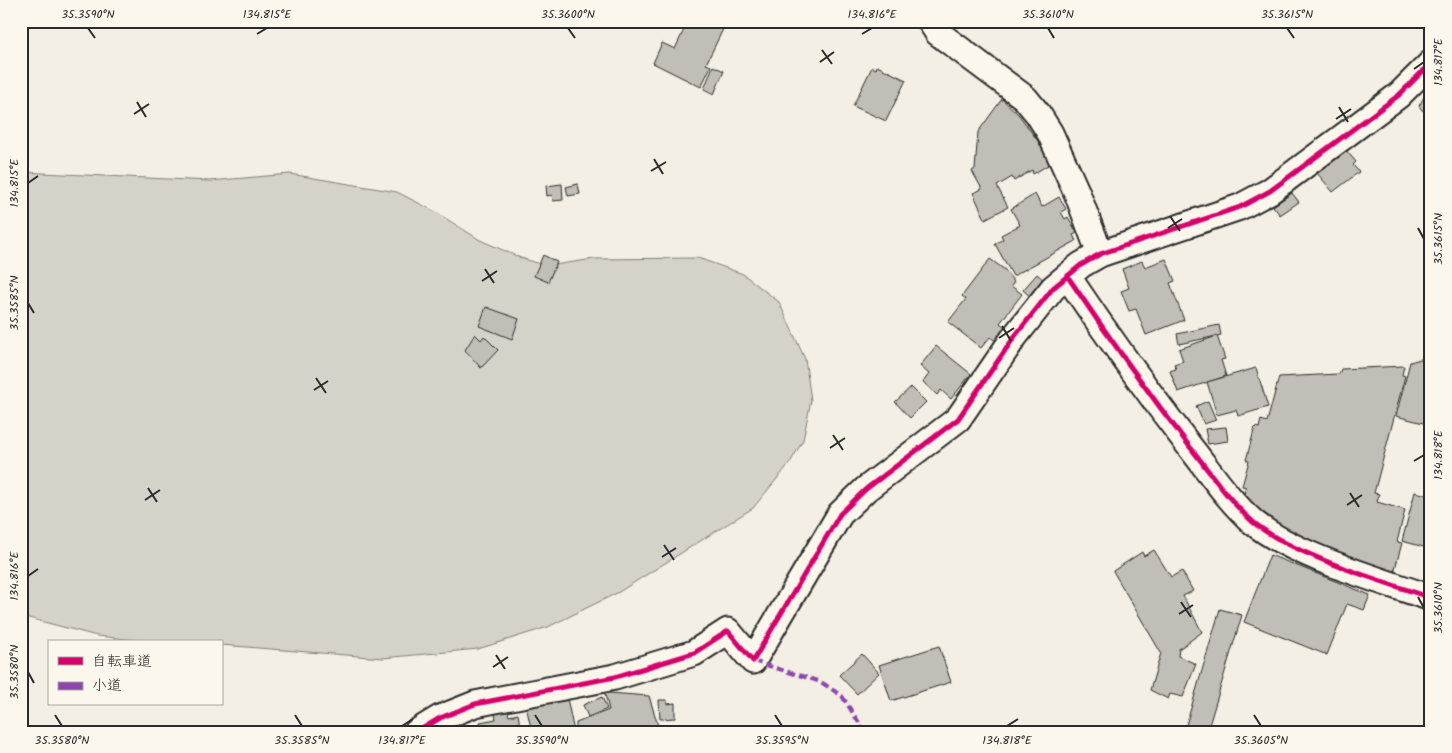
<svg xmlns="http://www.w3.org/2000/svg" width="1452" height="753" font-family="Kalam,'Klee One',sans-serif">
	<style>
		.green { fill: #d5d2c9; stroke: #807e7a }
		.building { fill: #c0beb6; stroke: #2b2b2b }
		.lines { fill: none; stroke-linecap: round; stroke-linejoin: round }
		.minor-casing { stroke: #2b2b2b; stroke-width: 29 }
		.minor { stroke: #fbf7ec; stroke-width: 25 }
		.quiet { stroke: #8e44ad; stroke-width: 4; stroke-dasharray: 8 4; stroke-linecap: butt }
		.cycleway-casing { stroke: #fbf7ec; stroke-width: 8 }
		.cycleway { stroke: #d6006c; stroke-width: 5 }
		.ticks { fill: none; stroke: #2b2b2b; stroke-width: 2 }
		.neatline { fill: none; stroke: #2b2b2b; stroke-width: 2 }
		.ticks-label { font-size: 12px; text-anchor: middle; fill: #2b2b2b }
	</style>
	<rect width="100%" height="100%" fill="#f3efe4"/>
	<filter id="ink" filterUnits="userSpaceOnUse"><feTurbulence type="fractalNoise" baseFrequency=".02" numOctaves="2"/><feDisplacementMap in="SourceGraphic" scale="10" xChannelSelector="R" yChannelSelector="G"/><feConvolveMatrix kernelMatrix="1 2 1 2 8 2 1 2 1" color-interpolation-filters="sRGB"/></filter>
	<g filter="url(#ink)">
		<path class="green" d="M21 172 210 181 290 174 397 192 434 211 480 240 521 258 547 266 594 259 698 258 743 274 779 302 805 359 811 400 803 440 790 463 753 508 619 592 548 627 478 649 383 658 221 645V642H155L97 636 21 616Z"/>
		<g class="building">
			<path d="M688 21H727L706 64 711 66 701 87 653 63 662 43 675 49Z"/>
			<path d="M713 66 724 71 714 94 704 89Z"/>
			<path d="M877 66 906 80 886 121 853 106 872 67 876 69Z"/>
			<path d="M1429 88 1431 89V115L1422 110 1419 106Z"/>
			<path d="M1002 99 1019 115 1053 162 1033 174 1032 170 1014 181 1012 177 997 186 1008 207 985 219 973 193 982 189 972 171 975 169 978 132Z"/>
			<path d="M1346 150 1356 162 1353 165 1359 172 1333 192 1317 173Z"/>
			<path d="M562 184 563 200 553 201 552 195 547 196 546 186Z"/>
			<path d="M578 184 580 194 568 196 566 187Z"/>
			<path d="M1292 193 1299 202 1280 215 1273 206Z"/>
			<path d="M1035 194 1042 207 1059 197 1066 209 1061 212 1065 219 1068 217 1077 233 1073 235 1076 241 1013 276 995 244 1003 239 1001 235 1020 225 1011 209Z"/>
			<path d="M543 255 557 262 548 282 534 276Z"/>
			<path d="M990 259 1005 270 1014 282 1011 286 1022 294 1000 323 1006 328 996 341 990 337 981 348 948 322 966 299 962 296Z"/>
			<path d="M1166 259 1175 281 1170 283 1184 320 1146 335 1136 309 1129 311 1121 291 1129 288 1122 269 1142 261 1145 267Z"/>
			<path d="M1037 274 1047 283 1033 299 1023 290Z"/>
			<path d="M486 307 519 319 512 339 479 326Z"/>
			<path d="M1219 325 1221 335 1179 344 1177 334Z"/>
			<path d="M475 334 481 340 484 336 498 350 481 368 465 350Z"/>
			<path d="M1217 336 1225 359 1221 360 1226 376 1178 392 1170 371 1176 369 1174 364 1183 361 1179 349Z"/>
			<path d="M936 346 971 374 951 399 941 390 937 395 923 382 929 374 920 366Z"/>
			<path d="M1431 356V425L1396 416 1410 362Z"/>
			<path d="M1404 366 1402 375 1405 376 1374 493 1379 494 1377 502 1405 510 1397 542 1402 543 1393 576 1345 562 1347 555 1294 536 1241 503 1246 487 1242 486 1249 461 1246 460 1255 427 1259 428 1261 420 1267 422 1279 377 1339 374 1341 369Z"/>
			<path d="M1256 368 1268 407 1238 416 1236 410 1217 415 1207 382Z"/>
			<path d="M911 387 926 402 910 418 895 402Z"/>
			<path d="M1208 401 1216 420 1204 424 1196 406Z"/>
			<path d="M1226 427 1228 441 1208 444 1205 429Z"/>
			<path d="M1415 492 1431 496V549L1402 541Z"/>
			<path d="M1154 550 1171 577 1182 571 1193 591 1183 596 1202 632 1179 649 1178 656 1196 664 1183 697 1170 694 1168 699 1150 690 1161 653 1113 571 1142 552 1144 556Z"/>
			<path d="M1270 555 1370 595 1364 610 1347 604 1327 655 1244 622Z"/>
			<path d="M1220 609 1242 615 1207 732H1184Z"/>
			<path d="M939 646 951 682 891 701 879 665Z"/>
			<path d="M862 654 879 673 857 694 839 675Z"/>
			<path d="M609 693 649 696 659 729 651 732H576V723L609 710 605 694Z"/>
			<path d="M602 697 607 709 588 717 583 705Z"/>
			<path d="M567 698 574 732H532L526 706Z"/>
			<path d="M659 700H667V704L675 703V718L660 719Z"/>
			<path d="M507 707 509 716 518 714 521 732H482L480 722 496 719 494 710Z"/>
		</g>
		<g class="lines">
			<g class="minor-casing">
				<g id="minor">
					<path d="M930 21 938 33 1025 98 1038 114 1050 133 1077 193 1100 254"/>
					<path d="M1068 277C1107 335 1147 391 1190 447 1210 472 1229 501 1253 522 1294 556 1380 580 1431 598"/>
					<path d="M417 732 440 718 475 704 615 677 694 653 728 631 753 661 840 514 866 489 958 419 1015 336 1053 288 1081 265 1100 254 1240 207 1270 191 1399 95 1431 63"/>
				</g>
			</g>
			<use href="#minor" class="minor"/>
			<path class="quiet" d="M753 661 821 682 842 696 865 732"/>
			<g class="cycleway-casing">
				<g id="cycleway">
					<path d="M1068 277C1107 335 1147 391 1190 447 1210 472 1229 501 1253 522 1294 556 1380 580 1431 598"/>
					<path d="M417 732 440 718 475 704 615 677 694 653 728 631 753 661 840 514 866 489 958 419 1015 336 1053 288 1081 265 1100 254 1240 207 1270 191 1399 95 1431 63"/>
				</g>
			</g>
			<use href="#cycleway" class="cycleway"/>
		</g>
	</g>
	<path class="ticks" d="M88 28 95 38M568 28 575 38M1048 28 1054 38M1287 28 1294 38M257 34 267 28M862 34 872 28M822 50 832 64M820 62 834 52M1414 69 1424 62M137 102 146 117M1339 107 1348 122M134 114 149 104M1336 119 1351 109M654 159 663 174M651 171 666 162M28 183 38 176M1170 216 1180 231M1168 228 1182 219M1418 228 1424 239M485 269 494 283M482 281 497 271M28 303 34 313M1002 326 1011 341M999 338 1014 328M316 378 326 393M314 390 328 381M833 435 843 450M830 448 845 438M1414 461 1424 455M148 488 157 502M1350 493 1359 507M145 500 160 490M1347 505 1362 495M664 545 674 560M662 557 676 548M28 576 38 569M1418 597 1424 608M1181 602 1191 617M1179 614 1193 605M496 655 505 669M493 667 508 657M28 672 34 683M55 715 62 726M295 715 302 726M535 715 542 726M775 715 782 726M1254 715 1261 726M402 726 413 719M1007 726 1018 719"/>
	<rect width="1452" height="753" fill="none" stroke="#fbf7ec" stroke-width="55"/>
	<rect x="48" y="640" width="175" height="65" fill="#fbf7ec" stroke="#a8a59f"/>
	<rect x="58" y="657" width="25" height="8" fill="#d6006c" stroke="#a8a59f"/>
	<text x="92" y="666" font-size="15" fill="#2b2b2b">自転車道</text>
	<rect x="58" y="682" width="25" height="8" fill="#8e44ad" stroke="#a8a59f"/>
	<text x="92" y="690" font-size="15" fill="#2b2b2b">小道</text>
	<rect x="28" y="28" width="1396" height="698" class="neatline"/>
	<g class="ticks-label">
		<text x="88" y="18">35.3590°N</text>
		<text x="267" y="18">134.815°E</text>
		<text x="568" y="18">35.3600°N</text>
		<text x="872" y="18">134.816°E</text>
		<text x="1048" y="18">35.3610°N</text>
		<text x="1287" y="18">35.3615°N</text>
		<text transform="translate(1438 62) rotate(-90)" y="4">134.817°E</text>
		<text transform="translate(14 183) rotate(-90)" y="4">134.815°E</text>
		<text transform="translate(1438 239) rotate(-90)" y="4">35.3615°N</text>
		<text transform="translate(14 303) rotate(-90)" y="4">35.3585°N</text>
		<text transform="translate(1438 455) rotate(-90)" y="4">134.818°E</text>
		<text transform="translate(14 576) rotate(-90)" y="4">134.816°E</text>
		<text transform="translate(1438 608) rotate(-90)" y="4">35.3610°N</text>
		<text transform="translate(14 672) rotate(-90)" y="4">35.3580°N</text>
		<text x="62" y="744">35.3580°N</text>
		<text x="302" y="744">35.3585°N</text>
		<text x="402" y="744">134.817°E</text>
		<text x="542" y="744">35.3590°N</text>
		<text x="782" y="744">35.3595°N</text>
		<text x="1007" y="744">134.818°E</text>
		<text x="1261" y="744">35.3605°N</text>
	</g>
</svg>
